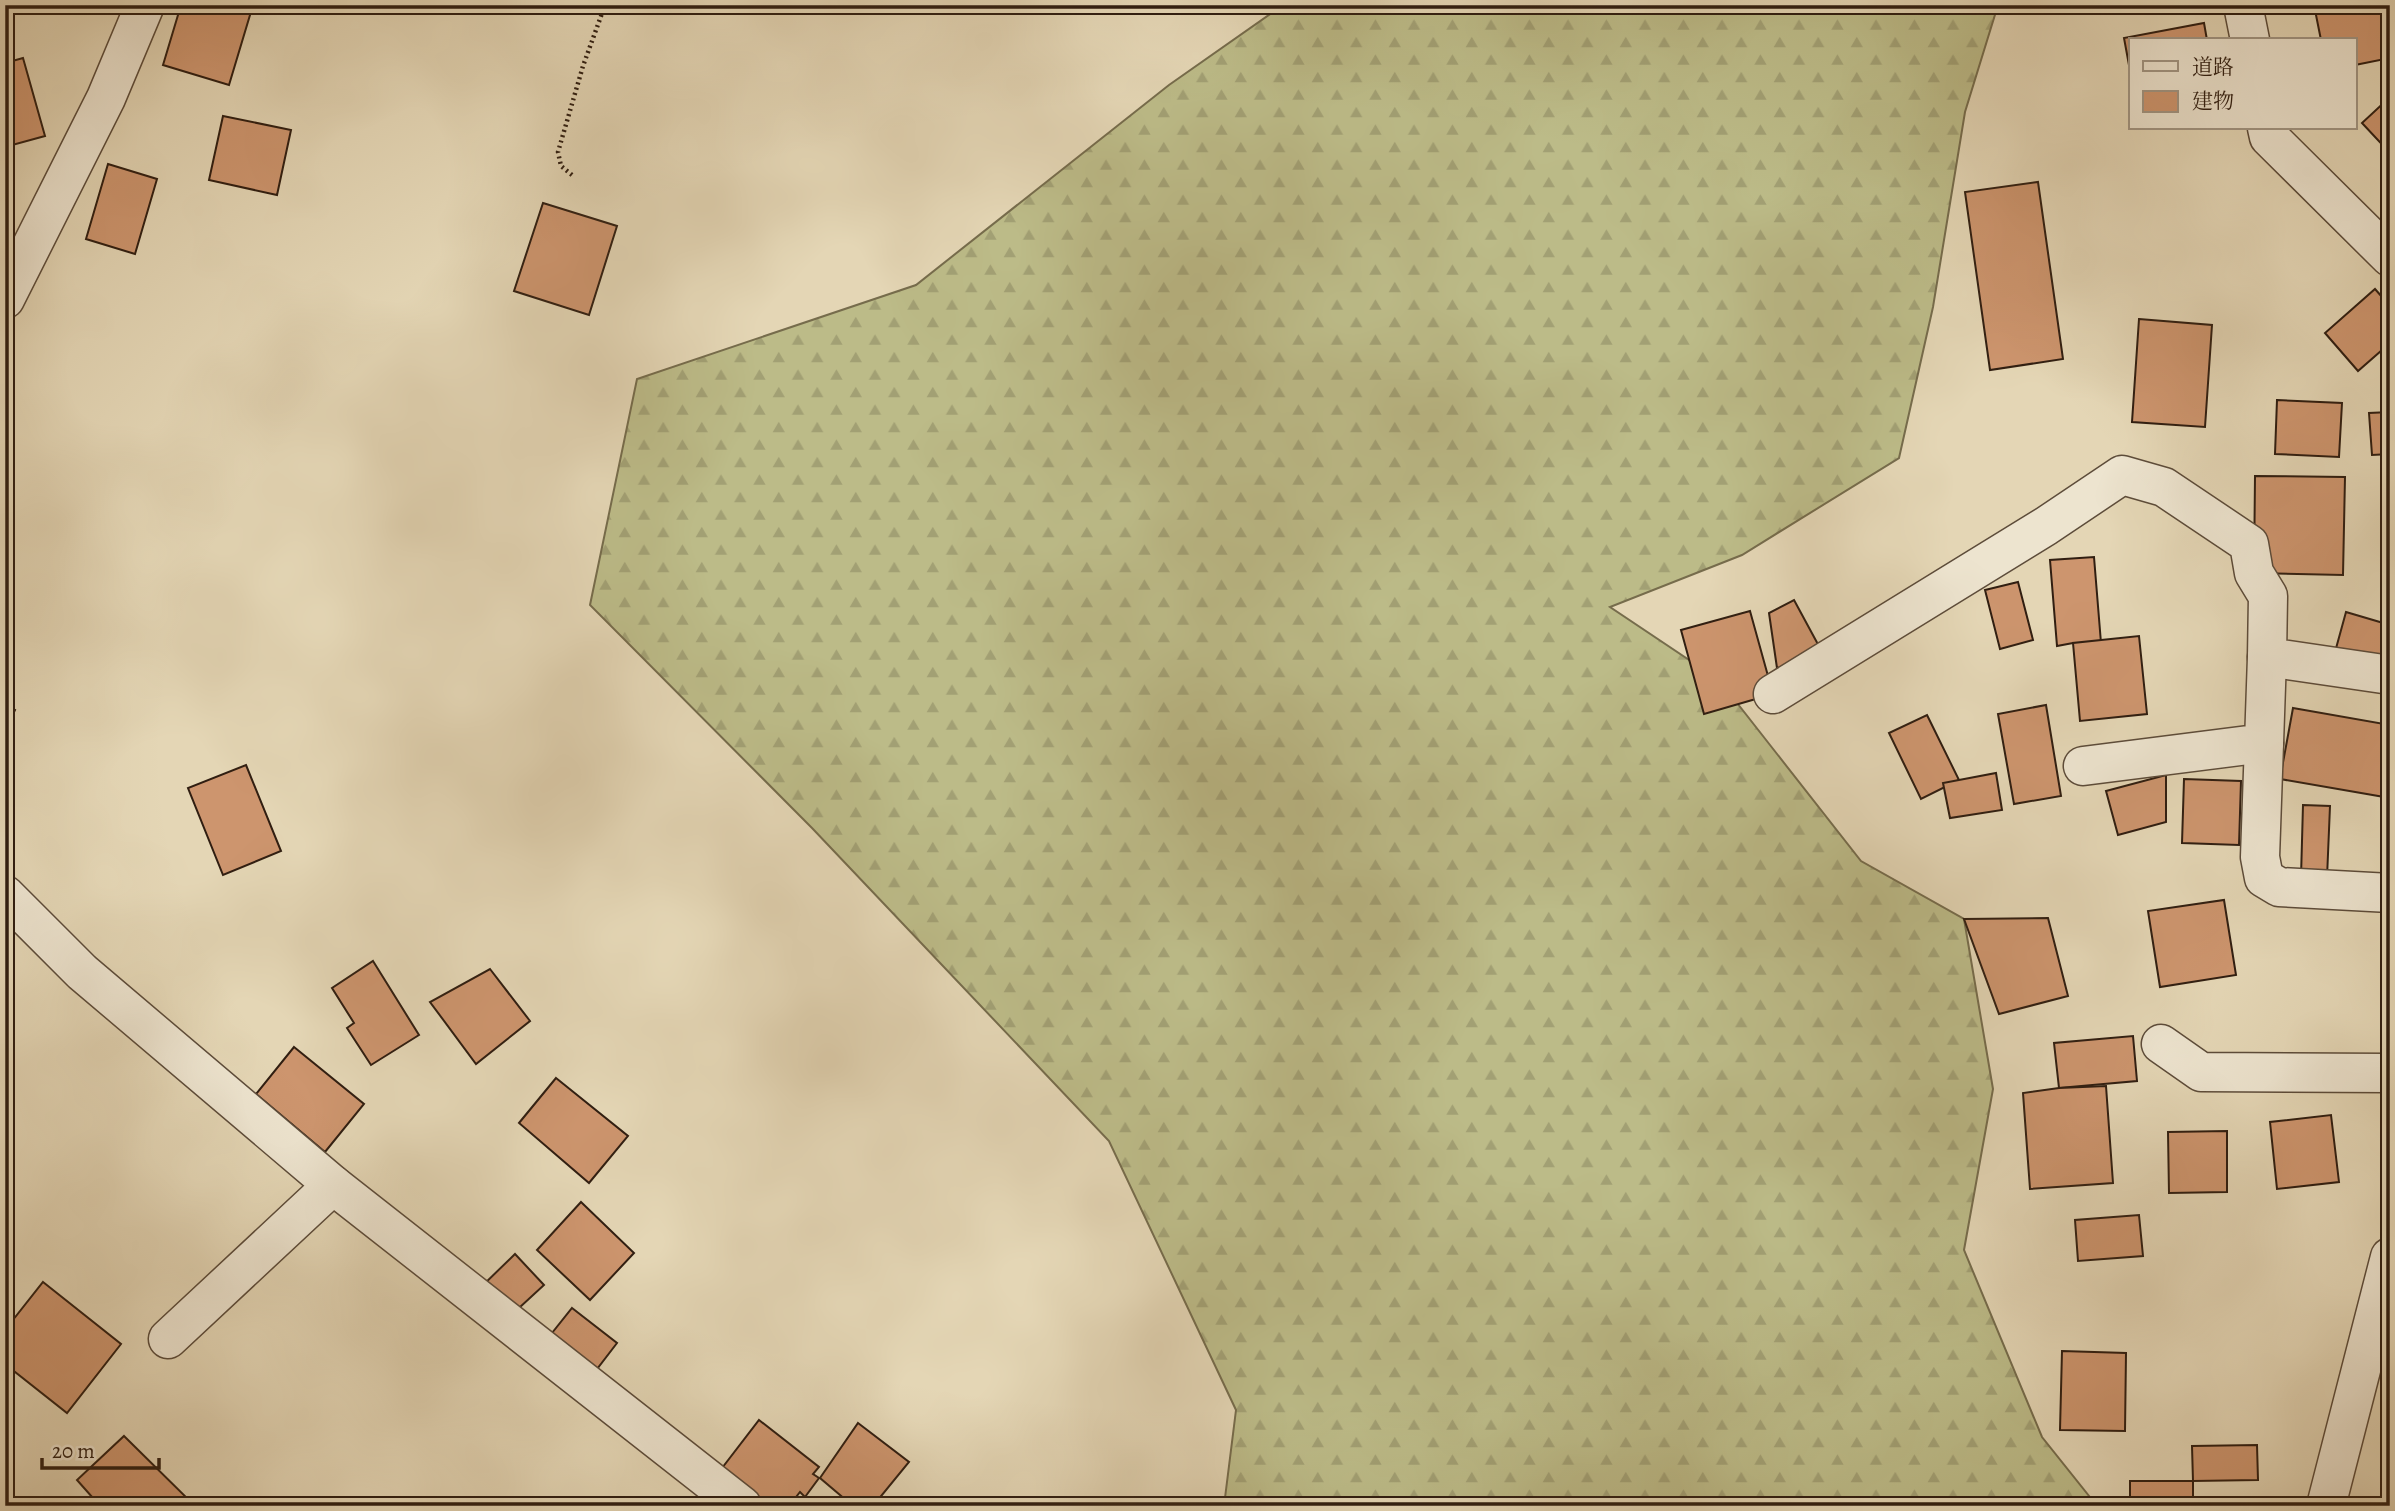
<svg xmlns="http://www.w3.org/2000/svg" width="2395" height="1511" font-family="Alegreya,'Noto Serif JP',serif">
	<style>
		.forest { fill: url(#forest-firs); stroke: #766c4c; stroke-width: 2 }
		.building { fill: #cd956e; stroke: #301e11; stroke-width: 2 }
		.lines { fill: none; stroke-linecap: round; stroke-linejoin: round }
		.minor-casing { stroke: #5d4c3a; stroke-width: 41 }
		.path { stroke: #301e11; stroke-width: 4.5; stroke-dasharray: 2 3.5; stroke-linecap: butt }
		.minor { stroke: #ede4cf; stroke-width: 38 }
	</style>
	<defs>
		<pattern id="forest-firs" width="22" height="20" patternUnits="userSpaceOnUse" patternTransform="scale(1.75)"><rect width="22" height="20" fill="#bcbb88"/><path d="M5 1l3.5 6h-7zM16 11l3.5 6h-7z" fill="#a2a074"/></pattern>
	</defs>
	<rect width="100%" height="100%" fill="#e4d6b5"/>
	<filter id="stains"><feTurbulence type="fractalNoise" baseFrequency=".00286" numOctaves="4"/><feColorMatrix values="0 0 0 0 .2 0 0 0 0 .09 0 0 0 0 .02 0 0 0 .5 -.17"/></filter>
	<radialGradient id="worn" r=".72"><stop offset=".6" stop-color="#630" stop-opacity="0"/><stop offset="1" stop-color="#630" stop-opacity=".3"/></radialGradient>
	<path class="forest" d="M1283 5H1998L1965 112 1933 307 1899 458 1742 555 1610 607 1719 680 1861 861 1964 919 1993 1089 1964 1250 2042 1437 2097 1506H1224L1236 1410 1109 1141 812 828 590 605 637 379 916 285 1169 85Z"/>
	<g class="building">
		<path d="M181 5H253L229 85 163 65Z"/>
		<path d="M2314 5H2390V58L2355 65V40H2321Z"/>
		<path d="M2204 23 2207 40H2131V76L2124 38Z"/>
		<path d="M23 58 45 136 5 147V63Z"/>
		<path d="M2390 97V153L2362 123Z"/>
		<path d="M223 116 291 130 277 195 209 180Z"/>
		<path d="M108 164 157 179 135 254 86 239Z"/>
		<path d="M2038 182 2063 359 1990 370 1965 192Z"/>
		<path d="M543 203 617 226 589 315 514 291Z"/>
		<path d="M2375 289 2390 306V343L2358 371 2325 333Z"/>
		<path d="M2139 319 2212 325 2205 427 2132 422Z"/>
		<path d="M2277 400 2342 403 2339 457 2275 454Z"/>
		<path d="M2390 412V454L2372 455 2369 413Z"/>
		<path d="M2255 476 2345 477 2343 575 2254 573Z"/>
		<path d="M2094 557 2101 643H2073L2057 646 2050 560Z"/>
		<path d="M2018 582 2033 640 2000 649 1985 590Z"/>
		<path d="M1794 600 1827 661 1777 668 1769 613Z"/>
		<path d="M1750 611 1773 694 1704 714 1681 630Z"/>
		<path d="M2346 612 2390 625 2379 664 2335 652Z"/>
		<path d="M2139 636 2147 714 2080 721 2073 643Z"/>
		<path d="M5 705 15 710 5 731Z"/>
		<path d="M2046 705 2061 796 2014 804 1998 714Z"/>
		<path d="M2293 708 2390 725V798L2280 779Z"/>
		<path d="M1927 715 1959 780 1921 799 1889 733Z"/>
		<path d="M246 765 281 851 223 875 188 788Z"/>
		<path d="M1996 773 2002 810 1950 818 1943 783Z"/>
		<path d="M2166 775V822L2118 835 2106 791Z"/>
		<path d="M2184 779 2241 781 2239 845 2182 843Z"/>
		<path d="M2303 805 2330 806 2327 878 2301 877Z"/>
		<path d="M2224 900 2236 975 2160 987 2148 911Z"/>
		<path d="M2048 918 2068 996 1999 1014 1964 919Z"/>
		<path d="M373 961 419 1035 371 1065 347 1028 354 1023 332 988Z"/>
		<path d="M490 969 530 1021 476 1064 430 1002Z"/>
		<path d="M2133 1036 2137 1081 2059 1088 2054 1043Z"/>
		<path d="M294 1047 364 1104 325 1152 256 1094Z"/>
		<path d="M556 1078 628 1136 589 1183 519 1123Z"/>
		<path d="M2106 1086 2113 1183 2030 1189 2023 1093 2059 1088Z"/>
		<path d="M2331 1115 2339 1182 2277 1189 2270 1122Z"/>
		<path d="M2227 1131V1192L2169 1193 2168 1132Z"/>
		<path d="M581 1202 634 1253 590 1300 537 1250Z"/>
		<path d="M2139 1215 2143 1256 2078 1261 2075 1220Z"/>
		<path d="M515 1254 544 1285 507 1319 479 1289Z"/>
		<path d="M43 1282 121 1344 67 1413 5 1364V1330Z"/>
		<path d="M572 1308 617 1343 597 1369 552 1333Z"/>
		<path d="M2062 1351 2126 1353 2125 1431 2060 1430Z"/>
		<path d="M759 1420 819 1467 813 1474 819 1478 805 1497 800 1492 789 1506H763L719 1472Z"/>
		<path d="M858 1423 909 1462 873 1506H853L820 1478Z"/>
		<path d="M124 1436 193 1504 190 1506H100L77 1480Z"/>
		<path d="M2257 1445 2258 1480 2193 1481 2192 1446Z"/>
		<rect x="2130" y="1481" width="63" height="25"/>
	</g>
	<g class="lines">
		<g class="minor-casing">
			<g id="minor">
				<path d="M2243 5 2250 40"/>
				<path d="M2267 128 2269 137 2390 257"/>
				<path d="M5 299 106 98 145 5"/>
				<path d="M1773 694 2046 526 2122 475 2164 487 2249 544 2254 573 2268 596 2267 657 2390 675"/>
				<path d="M2264 743 2260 857 2264 878 2279 887 2390 893"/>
				<path d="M2083 766 2264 743 2267 657"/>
				<path d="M5 895 82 972 333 1185 742 1506"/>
				<path d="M2161 1044 2201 1072 2390 1073"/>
				<path d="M168 1339 333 1185"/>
				<path d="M2326 1506 2390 1257"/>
			</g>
		</g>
		<path class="path" d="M572 175 561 166 558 152 583 66 605 5"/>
		<use href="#minor" class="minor"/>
	</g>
	<rect width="2395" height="1511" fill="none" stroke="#e4d6b5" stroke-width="28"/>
	<rect x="7" y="7" width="2381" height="1497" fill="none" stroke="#301e11" stroke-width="3.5"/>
	<rect x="14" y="14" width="2367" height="1483" fill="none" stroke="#301e11" stroke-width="2"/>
	<rect x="2129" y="38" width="228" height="91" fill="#ede4cf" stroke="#a19583" stroke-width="2"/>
	<rect x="2143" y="61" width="35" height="10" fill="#ede4cf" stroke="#a19583" stroke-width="2"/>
	<text x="2192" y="74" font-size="21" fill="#301e11">道路</text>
	<rect x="2143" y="91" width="35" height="21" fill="#cd956e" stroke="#a19583" stroke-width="2"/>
	<text x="2192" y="108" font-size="21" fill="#301e11">建物</text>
	<path d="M42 1458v10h117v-10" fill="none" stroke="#301e11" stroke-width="3.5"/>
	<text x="52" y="1458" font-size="21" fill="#301e11" stroke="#ede4cf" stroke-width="5" paint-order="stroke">20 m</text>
	<rect width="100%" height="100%" filter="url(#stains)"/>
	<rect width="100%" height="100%" fill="url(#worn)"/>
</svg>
